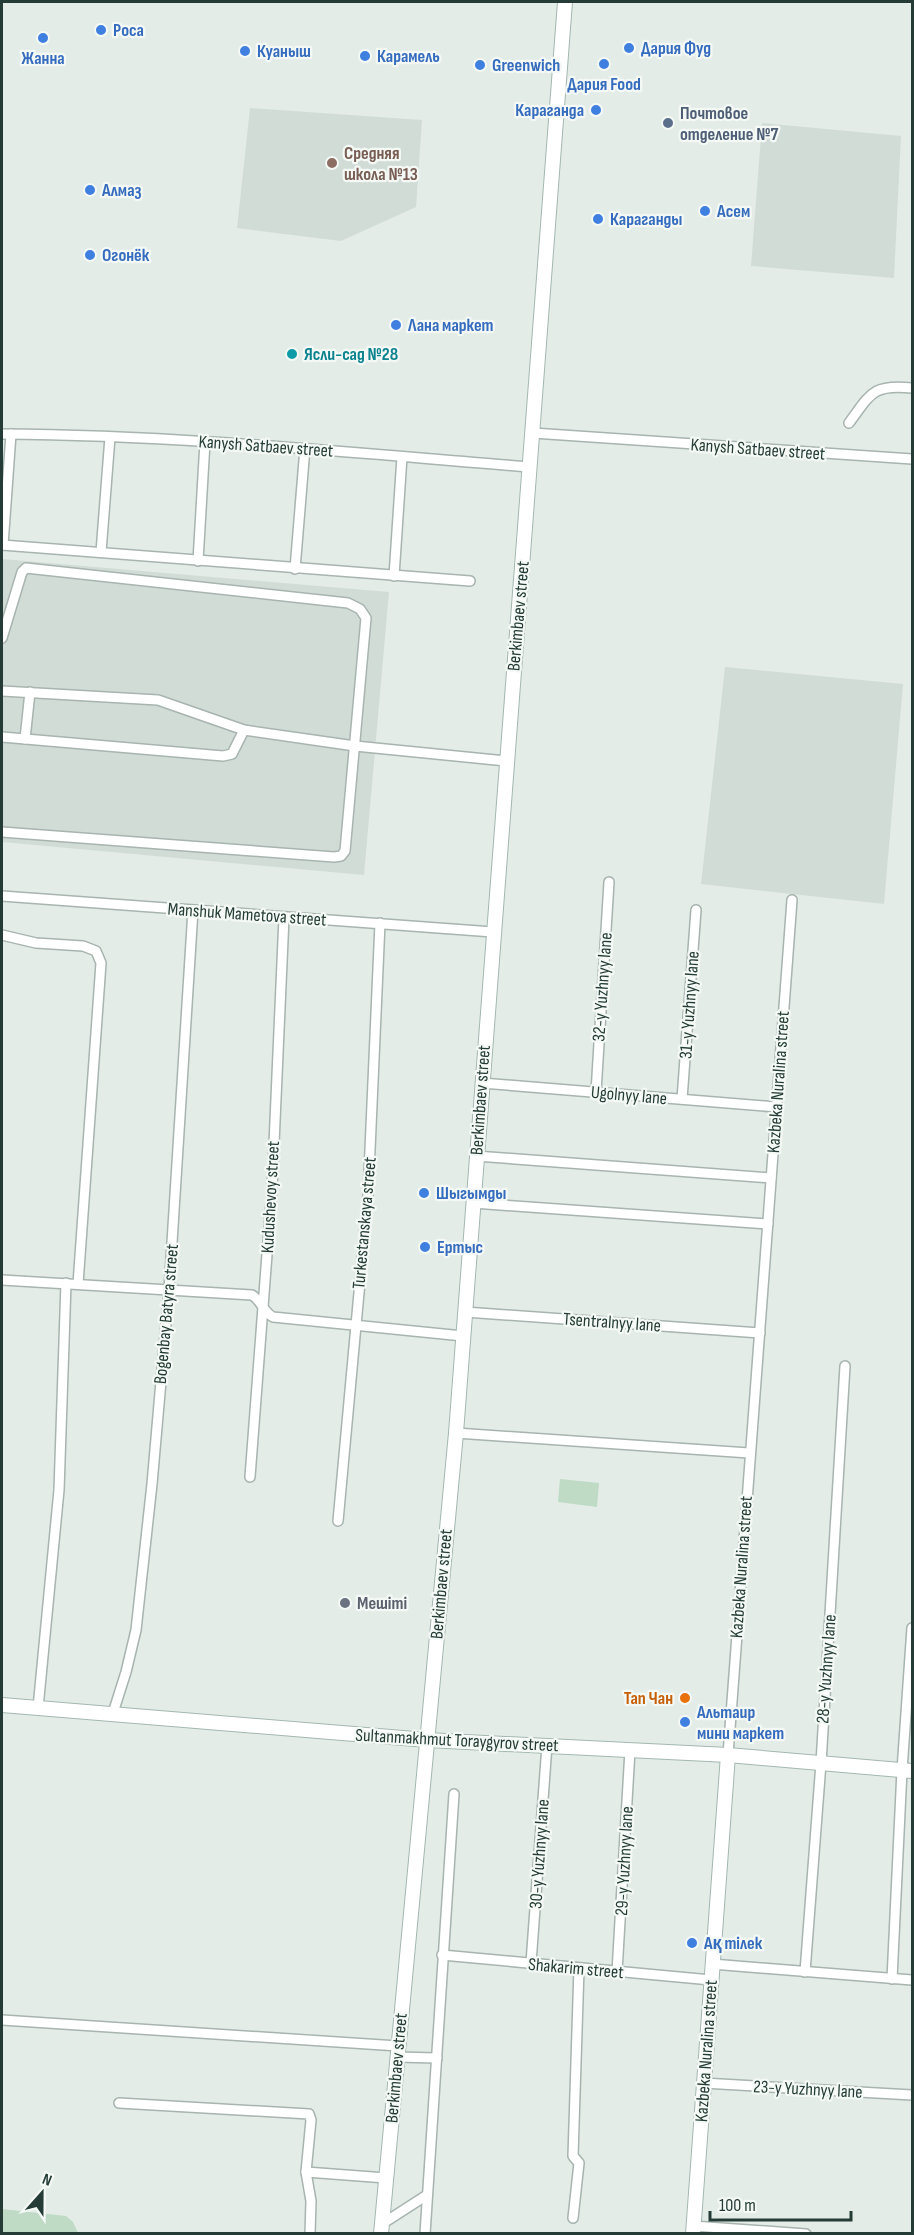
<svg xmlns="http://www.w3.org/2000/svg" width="914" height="2235" font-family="'Sofia Sans Condensed',sans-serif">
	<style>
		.built { fill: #d2dcd7 }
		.green { fill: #bfdbc6 }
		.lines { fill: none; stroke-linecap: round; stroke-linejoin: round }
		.street-casing { stroke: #a7b4af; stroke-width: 12 }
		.secondary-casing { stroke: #a3b7b0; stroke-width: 16 }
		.street { stroke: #fff; stroke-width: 9 }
		.secondary { stroke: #fff; stroke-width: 14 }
		.shop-dot { fill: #3f7fe0; stroke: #f4f9f6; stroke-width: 2 }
		.service-dot { fill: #5c6f8a; stroke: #f4f9f6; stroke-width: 2 }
		.education-dot { fill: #8d6e63; stroke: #f4f9f6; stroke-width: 2 }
		.culture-dot { fill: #0f9aa8; stroke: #f4f9f6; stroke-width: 2 }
		.worship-dot { fill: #6b7280; stroke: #f4f9f6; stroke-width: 2 }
		.food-dot { fill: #e8710a; stroke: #f4f9f6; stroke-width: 2 }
		.labels { text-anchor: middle; stroke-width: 4.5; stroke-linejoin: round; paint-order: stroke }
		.shop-label { font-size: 18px; font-weight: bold; fill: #366cbe; stroke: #f4f9f6; text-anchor: start }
		.service-label { font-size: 18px; font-weight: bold; fill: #4e5e75; stroke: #f4f9f6; text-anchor: start }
		.education-label { font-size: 18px; font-weight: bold; fill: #785e54; stroke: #f4f9f6; text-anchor: start }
		.culture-label { font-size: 18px; font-weight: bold; fill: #0d838f; stroke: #f4f9f6; text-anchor: start }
		.street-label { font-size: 18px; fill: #253c36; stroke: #f4f9f6 }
		.worship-label { font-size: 18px; font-weight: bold; fill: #5b616d; stroke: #f4f9f6; text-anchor: start }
		.food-label { font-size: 18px; font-weight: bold; fill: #c56008; stroke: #f4f9f6; text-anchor: end }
	</style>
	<rect width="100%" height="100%" fill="#e4ece8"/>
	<g class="built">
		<path d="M250 108 422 120 416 207 341 241 237 228Z"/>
		<path d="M762 123 901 136 894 278 751 266Z"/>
		<path d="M2 559 389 592 364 875 2 842Z"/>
		<path d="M725 667 903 684 884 904 701 884Z"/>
	</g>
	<g class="green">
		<path d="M560 1479 599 1483 597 1507 558 1502Z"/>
		<path d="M2 2209 66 2216 73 2222 78 2233H2Z"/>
	</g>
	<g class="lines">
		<g class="street-casing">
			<g id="street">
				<path d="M849 423C871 393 873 384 912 388"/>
				<path d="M533 433 912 459"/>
				<path d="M2 434C178 435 354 453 530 467"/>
				<path d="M2 545 470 581"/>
				<path d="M3 545 11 434"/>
				<path d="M101 552 110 437"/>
				<path d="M198 561 205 442"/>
				<path d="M295 569 305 448"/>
				<path d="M394 576 402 457"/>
				<path d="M2 638 22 572 26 568 348 603 360 609 366 618 345 851 341 856 334 857 2 832"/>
				<path d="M2 691 158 700 244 730 355 746 506 761"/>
				<path d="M2 737 223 756 232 754 244 730"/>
				<path d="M25 739 30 692"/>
				<path d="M2 896 493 932"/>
				<path d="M2 935 36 943 83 946 96 951 101 963 78 1284"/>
				<path d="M482 1083 776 1107"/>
				<path d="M596 1092 609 882"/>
				<path d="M682 1099 696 910"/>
				<path d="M476 1156 771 1178"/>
				<path d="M473 1203 768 1224"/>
				<path d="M2 1280 252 1295C262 1301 263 1312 273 1317L463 1336"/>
				<path d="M465 1312 760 1333"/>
				<path d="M456 1433 749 1453"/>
				<path d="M250 1477 272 1189 284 917"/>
				<path d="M338 1521 368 1195 380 923"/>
				<path d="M38 1708 59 1490 66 1283"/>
				<path d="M113 1713 126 1672 136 1630 152 1484 169 1290 193 910"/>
				<path d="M728 1755 792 900"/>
				<path d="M442 1955 711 1980"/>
				<path d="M531 1963 547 1745"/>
				<path d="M712 1964 912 1980"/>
				<path d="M617 1972 630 1750"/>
				<path d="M805 1972 821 1763 845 1366"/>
				<path d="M892 1979 902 1770 912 1628"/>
				<path d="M2 2020 398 2046"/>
				<path d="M397 2057 437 2058"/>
				<path d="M703 2083 912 2095"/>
				<path d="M119 2103 309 2114 311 2120 306 2172 311 2201 310 2234"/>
				<path d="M306 2172 386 2178"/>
				<path d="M573 2218 579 2163 573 2156 579 1968"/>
				<path d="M382 2224 427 2195"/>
				<path d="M693 2226 806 2234"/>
				<path d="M425 2234 454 1794"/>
			</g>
		</g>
		<g class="secondary-casing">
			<g id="secondary">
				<path d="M2 1705 427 1740 728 1755 912 1771"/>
				<path d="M381 2234 456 1433 565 2"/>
				<path d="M693 2234 728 1755"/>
			</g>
		</g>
		<use href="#street" class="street"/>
		<use href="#secondary" class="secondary"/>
	</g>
	<g class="shop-dot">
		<circle cx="101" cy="30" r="6"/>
		<circle cx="43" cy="38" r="6"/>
		<circle cx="629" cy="48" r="6"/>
		<circle cx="245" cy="51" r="6"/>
		<circle cx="365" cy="56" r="6"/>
		<circle cx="604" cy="64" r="6"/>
		<circle cx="480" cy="65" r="6"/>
		<circle cx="596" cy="110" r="6"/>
		<circle cx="90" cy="190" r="6"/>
		<circle cx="705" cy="211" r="6"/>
		<circle cx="598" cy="219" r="6"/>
		<circle cx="90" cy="255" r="6"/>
		<circle cx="396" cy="325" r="6"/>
		<circle cx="424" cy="1193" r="6"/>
		<circle cx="425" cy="1247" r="6"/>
		<circle cx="685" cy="1722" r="6"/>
		<circle cx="692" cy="1943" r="6"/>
	</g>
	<circle class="service-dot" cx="668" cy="123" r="6"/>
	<circle class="education-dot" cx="332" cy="163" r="6"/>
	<circle class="culture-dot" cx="292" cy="354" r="6"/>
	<circle class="worship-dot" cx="345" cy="1603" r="6"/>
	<circle class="food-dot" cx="685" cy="1698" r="6"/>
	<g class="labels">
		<g class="shop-label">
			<text x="113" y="36">Роса</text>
			<text x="641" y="54">Дария Фуд</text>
			<text x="257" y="57">Куаныш</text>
			<text x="377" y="62">Карамель</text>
			<text x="43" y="64" text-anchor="middle">Жанна</text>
			<text x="492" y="71">Greenwich</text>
			<text x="604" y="90" text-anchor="middle">Дария Food</text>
			<text x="584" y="116" text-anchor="end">Караганда</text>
			<text x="102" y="196">Алмаз</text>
			<text x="717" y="217">Асем</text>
			<text x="610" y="225">Караганды</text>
			<text x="102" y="261">Огонёк</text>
			<text x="408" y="331">Лана маркет</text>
			<text x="436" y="1199">Шыгымды</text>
			<text x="437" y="1253">Ертыс</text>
			<text x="697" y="1718">Альтаир<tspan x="697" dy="21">мини маркет</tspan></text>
			<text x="704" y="1949">Ақ тілек</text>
		</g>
		<g class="service-label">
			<text x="680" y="119">Почтовое<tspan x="680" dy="21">отделение №7</tspan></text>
		</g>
		<g class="education-label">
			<text x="344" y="159">Средняя<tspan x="344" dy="21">школа №13</tspan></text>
		</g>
		<g class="culture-label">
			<text x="304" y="360">Ясли-сад №28</text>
		</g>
		<g class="street-label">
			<text transform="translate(266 446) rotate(4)" y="6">Kanysh Satbaev street</text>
			<text transform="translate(758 449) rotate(4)" y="6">Kanysh Satbaev street</text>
			<text transform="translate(518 616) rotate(-85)" y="6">Berkimbaev street</text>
			<text transform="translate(247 914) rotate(4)" y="6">Manshuk Mametova street</text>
			<text transform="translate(602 987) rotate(-86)" y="6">32-y Yuzhnyy lane</text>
			<text transform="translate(689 1005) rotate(-86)" y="6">31-y Yuzhnyy lane</text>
			<text transform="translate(778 1082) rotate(-86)" y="6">Kazbeka Nuralina street</text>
			<text transform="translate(629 1095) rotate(5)" y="6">Ugolnyy lane</text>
			<text transform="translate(480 1100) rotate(-86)" y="6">Berkimbaev street</text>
			<text transform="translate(270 1197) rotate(-87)" y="6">Kudushevoy street</text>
			<text transform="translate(364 1223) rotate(-85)" y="6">Turkestanskaya street</text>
			<text transform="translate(166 1314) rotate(-85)" y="6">Bogenbay Batyra street</text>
			<text transform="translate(612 1322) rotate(4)" y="6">Tsentralnyy lane</text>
			<text transform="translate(741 1567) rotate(-86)" y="6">Kazbeka Nuralina street</text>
			<text transform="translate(441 1584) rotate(-85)" y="6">Berkimbaev street</text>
			<text transform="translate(826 1669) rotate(-86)" y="6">28-y Yuzhnyy lane</text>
			<text transform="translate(457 1740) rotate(3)" y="6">Sultanmakhmut Toraygyrov street</text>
			<text transform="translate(539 1854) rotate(-86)" y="6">30-y Yuzhnyy lane</text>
			<text transform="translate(624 1861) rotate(-87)" y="6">29-y Yuzhnyy lane</text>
			<text transform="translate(576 1968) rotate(5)" y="6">Shakarim street</text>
			<text transform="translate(706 2051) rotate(-86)" y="6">Kazbeka Nuralina street</text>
			<text transform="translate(396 2068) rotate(-85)" y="6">Berkimbaev street</text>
			<text transform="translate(808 2089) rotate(3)" y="6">23-y Yuzhnyy lane</text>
		</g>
		<g class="worship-label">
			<text x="357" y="1609">Мешіті</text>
		</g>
		<g class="food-label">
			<text x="673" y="1704">Тап Чан</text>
		</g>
	</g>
	<rect width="914" height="2235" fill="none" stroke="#253c36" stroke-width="6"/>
	<g transform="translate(42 2193) rotate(21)" stroke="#f4f9f6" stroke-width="4.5" paint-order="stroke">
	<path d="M0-4.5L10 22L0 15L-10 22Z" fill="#253c36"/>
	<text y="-9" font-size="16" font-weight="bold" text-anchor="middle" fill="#253c36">N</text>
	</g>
	<path d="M710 2211v9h141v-9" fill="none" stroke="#253c36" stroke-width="3"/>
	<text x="719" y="2211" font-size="18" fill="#253c36" stroke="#f4f9f6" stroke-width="4.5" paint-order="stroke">100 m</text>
</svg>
